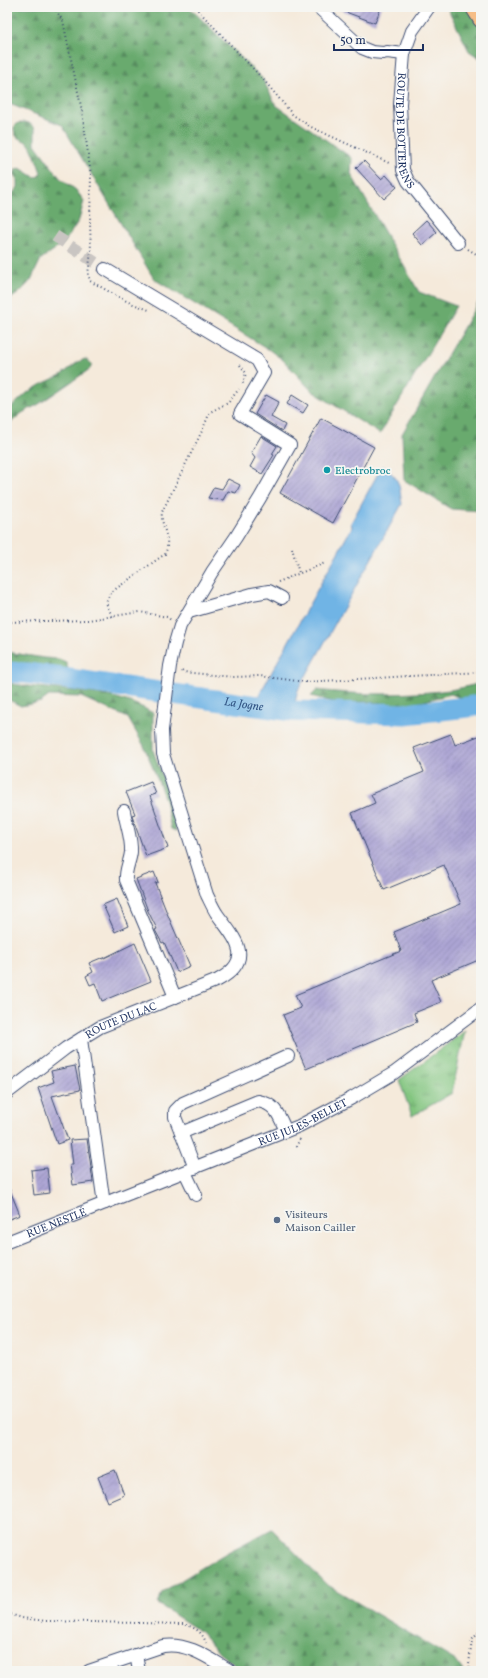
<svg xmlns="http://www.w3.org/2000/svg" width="488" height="1678" font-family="Vollkorn,serif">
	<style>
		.forest { fill: url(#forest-firs); stroke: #426c66 }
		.park { fill: url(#park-tufts); stroke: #4e7a6e }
		.water { fill: #6fb4e5; stroke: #4572a2 }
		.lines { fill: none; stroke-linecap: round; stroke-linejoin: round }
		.river { stroke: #6fb4e5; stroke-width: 21 }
		.building { fill: url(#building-hatch) }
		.minor-tunnel { stroke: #c9c5c2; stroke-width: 12; stroke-dasharray: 12 6; stroke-linecap: butt }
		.minor-casing { stroke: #3c4b71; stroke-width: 14 }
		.major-casing { stroke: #3c4b71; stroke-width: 17 }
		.path { stroke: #3c4b71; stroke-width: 2; stroke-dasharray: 1 3; stroke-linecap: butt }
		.minor { stroke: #fff; stroke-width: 12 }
		.major { stroke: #f6be87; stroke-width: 15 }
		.culture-dot { fill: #0f9aa8; stroke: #f6f6f2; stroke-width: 1.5 }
		.service-dot { fill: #5c6f8a; stroke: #f6f6f2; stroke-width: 1.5 }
		.labels { text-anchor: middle; stroke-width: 3.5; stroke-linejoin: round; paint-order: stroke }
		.street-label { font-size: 11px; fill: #1b2f5e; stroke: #f6f6f2 }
		.culture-label { font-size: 11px; fill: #0d838f; stroke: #f6f6f2; text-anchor: start }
		.service-label { font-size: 11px; fill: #4e5e75; stroke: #f6f6f2; text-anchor: start }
		.water-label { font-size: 12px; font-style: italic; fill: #345786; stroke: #f6f6f2 }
	</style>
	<defs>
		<pattern id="forest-firs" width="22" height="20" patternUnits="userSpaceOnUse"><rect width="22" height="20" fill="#69aa6e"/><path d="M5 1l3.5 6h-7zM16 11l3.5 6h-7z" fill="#568b5e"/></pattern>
		<pattern id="park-tufts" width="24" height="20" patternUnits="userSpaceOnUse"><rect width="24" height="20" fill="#82c57f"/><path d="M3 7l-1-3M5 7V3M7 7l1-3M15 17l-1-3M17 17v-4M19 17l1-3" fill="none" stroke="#6aa06b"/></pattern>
		<pattern id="building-hatch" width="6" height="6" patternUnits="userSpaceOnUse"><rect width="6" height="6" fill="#aca4d4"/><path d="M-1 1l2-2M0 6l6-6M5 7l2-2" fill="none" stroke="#8b86af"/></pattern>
	</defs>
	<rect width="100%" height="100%" fill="#f6f6f2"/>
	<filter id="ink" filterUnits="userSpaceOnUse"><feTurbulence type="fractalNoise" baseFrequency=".025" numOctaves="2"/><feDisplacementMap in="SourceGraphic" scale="8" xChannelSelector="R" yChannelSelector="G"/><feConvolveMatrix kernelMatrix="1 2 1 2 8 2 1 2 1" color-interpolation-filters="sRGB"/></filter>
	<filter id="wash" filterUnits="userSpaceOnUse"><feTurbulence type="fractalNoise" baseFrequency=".012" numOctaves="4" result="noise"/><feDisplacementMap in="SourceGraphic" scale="16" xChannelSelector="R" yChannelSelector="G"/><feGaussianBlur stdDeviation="0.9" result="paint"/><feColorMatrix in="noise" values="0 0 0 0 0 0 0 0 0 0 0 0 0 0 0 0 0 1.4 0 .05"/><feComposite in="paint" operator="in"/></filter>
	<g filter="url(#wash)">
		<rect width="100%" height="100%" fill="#f5eadb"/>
		<g class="forest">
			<path d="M7 7H189L262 78 276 105 352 158 351 174 419 292 456 306 380 434 312 391 283 360 268 349 154 279 62 125 7 103Z"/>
			<path d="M447 7H481V59L469 51Z"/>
			<path d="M25 122 29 123 35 128V144L60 178 76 190 84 201 79 220 64 243 41 259 31 280 26 286 19 293 7 301V197L13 193 18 187V181L14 175 16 169 20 168 36 178 41 173C40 169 32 147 29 144 21 137 14 141 14 127L18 123Z"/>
			<path d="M481 297V511L451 509 404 480 402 434Z"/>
			<path d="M85 359 92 364 90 369 39 404 22 413 7 426V411L27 393 40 385 61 375 78 362Z"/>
			<path d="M7 652 44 658 59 659 66 662 68 669H54L31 664H7Z"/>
			<path d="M7 683C55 692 110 687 153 713V750L165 783 175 814 176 831 171 829 165 800 157 778 144 746 128 718 81 697 49 696 41 702 21 706 7 699Z"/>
			<path d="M481 683V701L472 703 451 694 413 704H393L366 702 337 703 311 696 317 690C355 695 403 695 441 691 455 690 468 686 481 683Z"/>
			<path d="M272 1529 326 1584 456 1661 463 1671H242L219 1653 201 1632 158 1604 162 1592 226 1553Z"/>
		</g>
		<path class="park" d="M465 1031 452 1093 412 1116 399 1080Z"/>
		<path class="water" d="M382 466C400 478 399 484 402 504L298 690 293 711 253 706 352 527 351 523Z"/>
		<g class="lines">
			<path class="river" id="s1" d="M7 672 27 673 293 711 405 714 468 707 481 704"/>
		</g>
		<g id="blocks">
			<g class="building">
				<path d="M335 7H381L375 23 335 8Z"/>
				<path d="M364 161 381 179 386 175 397 187 384 199 356 168Z"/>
				<path d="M426 220 437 232 422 245 412 233Z"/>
				<path d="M266 395 279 402 271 417 285 425 282 431 255 414Z"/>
				<path d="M292 395 308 405 303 413 287 404Z"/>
				<path d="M321 418 374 447 333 523 280 493Z"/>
				<path d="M261 436 277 446 272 454 274 455 262 474 250 467 255 458 251 453Z"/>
				<path d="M228 479 240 485 236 493 228 491 223 500 208 498 214 487 222 489Z"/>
				<path d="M451 734 455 745 481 735V959L431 980 441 1002 414 1013 417 1022 306 1069 283 1015 301 1008 295 995 401 951 394 932 461 904 444 865 384 890 352 813 375 803 371 794 424 772 414 748Z"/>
				<path d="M151 782 156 794 150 796 168 848 146 856 133 819 132 815 135 814 126 792Z"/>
				<path d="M154 872 158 882 155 883 169 918 190 966 177 972 164 942 162 943 155 930 157 929 148 911 136 879Z"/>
				<path d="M117 899 128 926 115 932 103 905Z"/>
				<path d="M135 943 151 981 102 1001 95 983 90 985 86 976 93 972 89 963 101 958 102 959Z"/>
				<path d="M75 1066 80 1090 52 1096 68 1140 57 1144 38 1088 54 1082 51 1071Z"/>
				<path d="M87 1139 93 1182 73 1185 70 1165H73L70 1140Z"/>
				<path d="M47 1168 50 1193 34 1195 31 1170Z"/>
				<path d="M7 1183 20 1215 7 1220Z"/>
				<path d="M115 1470 124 1495 108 1502 98 1477Z"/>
			</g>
		</g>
	</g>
	<g filter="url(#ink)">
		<use href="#blocks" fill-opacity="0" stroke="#3c4b71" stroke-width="1"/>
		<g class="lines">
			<path class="minor-tunnel" d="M55 236 105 269"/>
			<g class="minor-casing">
				<g id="minor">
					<path d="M318 7 362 48 372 52 383 53 387 52 404 54"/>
					<path id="s2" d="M429 7 412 31 404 54 400 104 403 170 408 181 458 243"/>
					<path d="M189 612 252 594 269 591 282 598"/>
					<path d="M124 811C126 824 132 839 131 852 130 862 125 869 126 880L175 997"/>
					<path d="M81 1039 103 1197 105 1203"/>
					<path id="s3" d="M7 1093 66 1048 100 1027 218 980C256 959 235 939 217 914 213 908 210 901 207 895L163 754 162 730 170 666 175 643 180 626 212 572 236 537 260 498 290 445 240 414 264 373 257 360 105 269"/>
					<path d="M181 1133 258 1101C276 1104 279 1116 286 1131"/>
					<path d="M195 1168 175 1117V1111L183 1103 288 1056"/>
					<path d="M185 1172 196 1195"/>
					<path id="s4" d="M7 1242 299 1126 352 1098 394 1073 481 1008"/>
					<path d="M136 1655 139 1671"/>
					<path d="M89 1671 163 1646C188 1642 210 1659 231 1671"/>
				</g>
			</g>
			<g class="major-casing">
				<path id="major" d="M473 7 481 20"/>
			</g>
			<g class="path">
				<path d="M54 7 63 21 82 111 91 175 90 223 91 252 88 274 90 281 128 302 149 310"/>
				<path d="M195 7 262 78 293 115 311 127 391 164"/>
				<path d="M468 249 481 257"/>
				<path d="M240 365 246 373 242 386"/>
				<path d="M292 548 299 573"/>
				<path d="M278 582 325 563"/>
				<path d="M112 616 106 603 110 593 165 554C172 538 160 526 162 512L202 431 210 412 228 403 239 389"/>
				<path d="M7 622 88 620 140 612 167 617 171 620"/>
				<path d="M182 671 183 672 233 677 260 676 305 682 481 672"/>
				<path d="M296 1147 301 1137"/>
				<path d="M7 1613 22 1618 46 1621 183 1624C194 1627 202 1631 206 1643"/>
				<path d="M470 1671 469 1664 472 1640 481 1630"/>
			</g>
			<use href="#minor" class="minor"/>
			<use href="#major" class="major"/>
		</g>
	</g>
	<circle class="culture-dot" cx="327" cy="470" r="4"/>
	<circle class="service-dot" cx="277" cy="1220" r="4"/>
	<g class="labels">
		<g class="street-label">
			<text dy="4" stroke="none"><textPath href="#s2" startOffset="131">ROUTE DE BOTTERENS</textPath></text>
			<text dy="4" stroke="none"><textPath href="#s3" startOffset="136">ROUTE DU LAC</textPath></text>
			<text dy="4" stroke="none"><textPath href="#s4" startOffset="319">RUE JULES-BELLET</textPath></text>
			<text dy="4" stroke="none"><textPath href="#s4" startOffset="53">RUE NESTLÉ</textPath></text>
		</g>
		<g class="culture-label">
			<text x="335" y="474">Electrobroc</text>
		</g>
		<g class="service-label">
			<text x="285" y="1218">Visiteurs<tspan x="285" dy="13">Maison Cailler</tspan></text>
		</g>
		<g class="water-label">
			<text dy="4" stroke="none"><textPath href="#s1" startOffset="239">La Jogne</textPath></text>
		</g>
	</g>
	<rect width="488" height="1678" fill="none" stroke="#f6f6f2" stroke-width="24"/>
	<path d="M334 44v6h89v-6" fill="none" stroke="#1b2f5e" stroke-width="2"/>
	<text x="340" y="44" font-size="12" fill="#1b2f5e" stroke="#f6f6f2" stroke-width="3" paint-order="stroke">50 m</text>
</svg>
